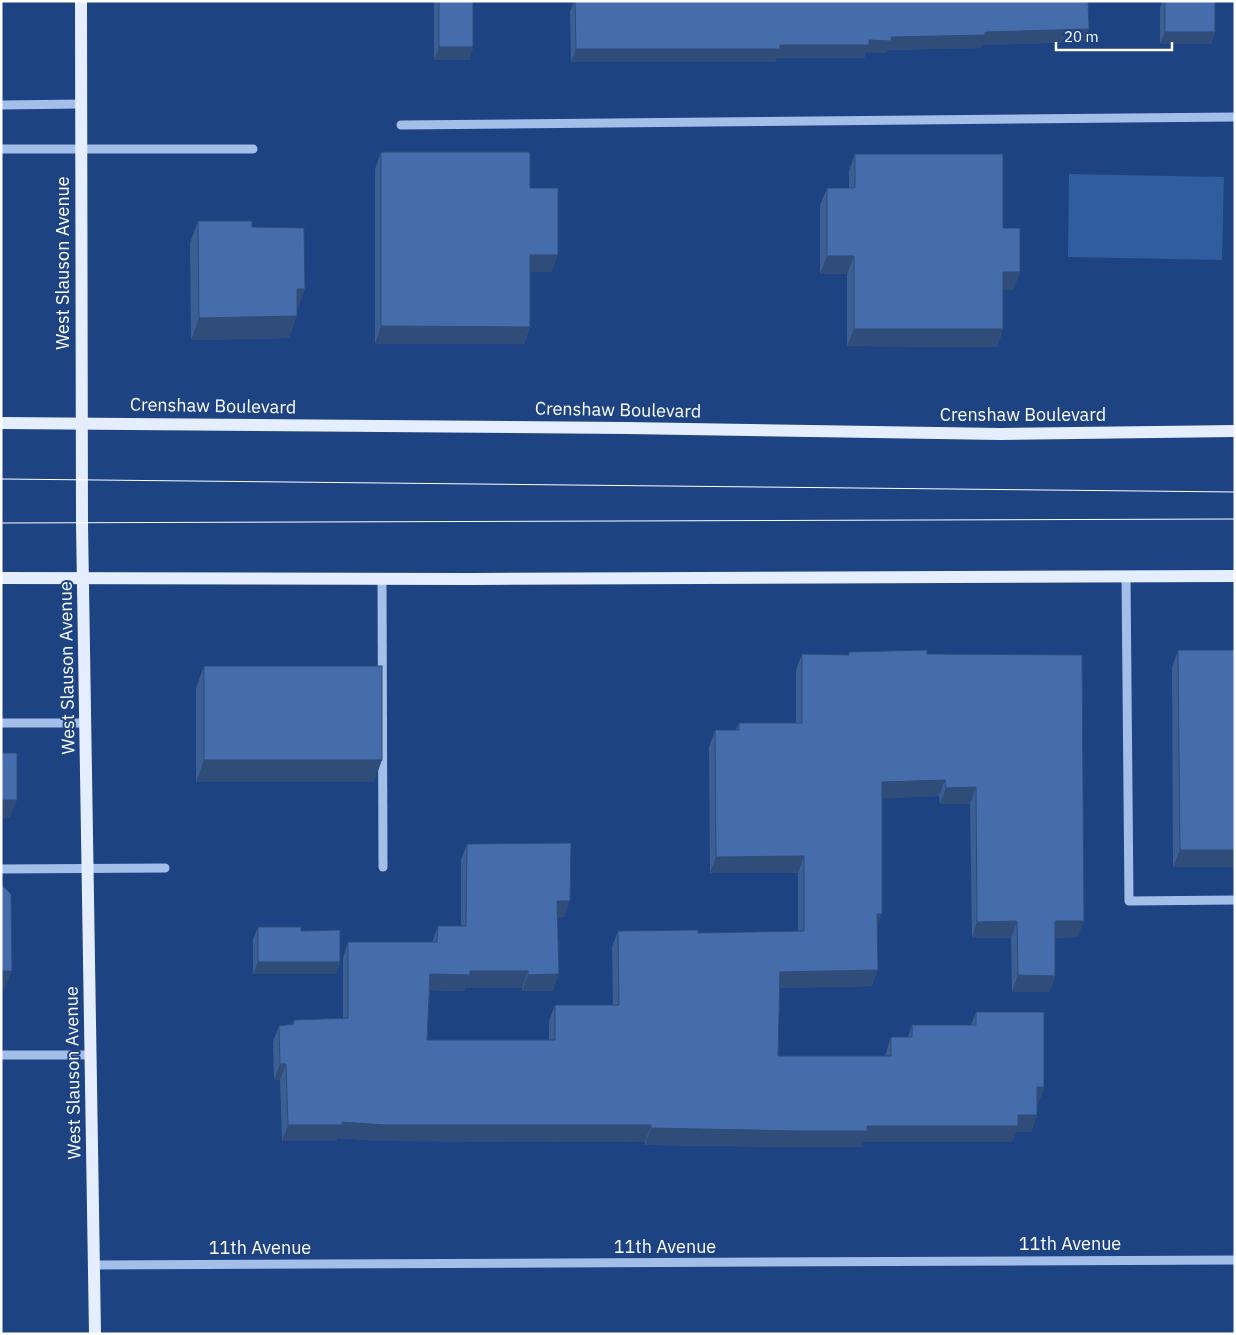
<svg xmlns="http://www.w3.org/2000/svg" width="1236" height="1335" font-family="'IBM Plex Sans',sans-serif">
	<style>
		.green { fill: #305ca0 }
		.lines { fill: none; stroke-linecap: round; stroke-linejoin: round }
		.minor { stroke: #a2bee9; stroke-width: 9 }
		.major { stroke: #e5eefe; stroke-width: 12 }
		.tram { stroke: #fff; stroke-width: 1 }
		.wall { fill: #3b5e93 }
		.shaded-wall { fill: #304c78 }
		.building { fill: #456dab; stroke: #304c78 }
		.labels { text-anchor: middle; stroke-width: 4; stroke-linejoin: round; paint-order: stroke }
		.street-label { font-size: 18px; fill: #fff; stroke: #1d4382 }
	</style>
	<rect width="100%" height="100%" fill="#1d4382"/>
	<path class="green" d="M1069 174 1224 177 1222 260 1068 257Z"/>
	<g class="lines">
		<g class="minor">
			<path d="M1 105 81 104"/>
			<path d="M401 125 1235 117"/>
			<path d="M1 149H253"/>
			<path d="M1126 576 1129 901 1235 900"/>
			<path d="M382 579 383 867"/>
			<path d="M1 723H85"/>
			<path d="M1 869 165 868"/>
			<path d="M1 1055H90"/>
			<path d="M95 1265 1235 1260"/>
		</g>
		<g class="major">
			<path d="M81 1 82 524 95 1334"/>
			<path d="M1 423 627 428 1001 434 1235 431"/>
			<path d="M1 578 471 579 1235 576"/>
		</g>
		<g class="tram">
			<path d="M1 479 1235 492"/>
			<path d="M1 523 1235 519"/>
		</g>
	</g>
	<g class="wall">
		<path d="M434 1H504V2H473V47L469 60H434Z"/>
		<path d="M574 1H1088L1089 29 1085 42 981 45 980 48 888 50 886 53 866 52 864 58H776L775 62H571L570 12Z"/>
		<path d="M1163 1H1215V32L1211 44H1160V8Z"/>
		<path d="M381 152 530 188 552 272H530V327L524 344H375V169Z"/>
		<path d="M855 154 1003 228 1014 290H1003V329L997 347 847 346V274H820V205L827 188H849V171Z"/>
		<path d="M198 221 252 227 297 310 289 338 191 340 190 243Z"/>
		<path d="M1178 650H1235V867H1173L1172 668Z"/>
		<path d="M849 652 927 654 1078 937 1055 938V976L1049 992H1012L1011 938H972L970 804H940L939 796 882 798 877 929 872 986 780 988 778 1056H885L891 1037H908L912 1025H971L976 1012 1044 1087 1038 1104H1037V1115L1031 1132H1016L1012 1142H863L861 1147H794L645 1145V1142L379 1141 337 1138 336 1141H282L280 1080H274L273 1042 279 1026 292 1024 294 1020 343 1019V958L348 942H432L438 926H461V860L467 844 564 917H558L553 991H522V988H465L464 991 430 990 427 1040H549V1021L555 1005H613L612 947 618 931 698 933 798 931V873H710L709 747 715 730H736L739 723H796V670L802 654 848 655Z"/>
		<path d="M204 666 374 782H196V688Z"/>
		<path d="M258 927 301 931 340 962 336 974H253V939Z"/>
	</g>
	<g class="shaded-wall">
		<rect x="469" y="1" width="35" height="1"/>
		<path d="M1089 29 1085 42 981 45 980 48 888 50 886 53 866 52 864 58H776L775 62H571L576 49 780 45 869 40 891 37 985 32Z"/>
		<path d="M1165 32H1215L1211 44H1160Z"/>
		<path d="M439 47H473L469 60H434Z"/>
		<path d="M530 255H558L552 272H524Z"/>
		<path d="M827 256H854L847 274H820Z"/>
		<path d="M1003 272H1020L1014 290H997Z"/>
		<path d="M297 289H305L297 311Z"/>
		<path d="M297 316 289 338 191 340 199 318Z"/>
		<path d="M381 326 530 327 524 344H375Z"/>
		<path d="M854 329H1003L997 347 847 346Z"/>
		<path d="M204 760H382L374 782H196Z"/>
		<path d="M945 780 939 796 876 799 882 782Z"/>
		<path d="M976 787 970 804H940L946 788Z"/>
		<path d="M1 800H17L10 818H1Z"/>
		<path d="M1180 850H1235V867H1173Z"/>
		<path d="M804 856 798 873H710L716 857Z"/>
		<path d="M557 901H570L564 917H551Z"/>
		<path d="M877 914H882L876 930Z"/>
		<path d="M1017 921 1011 938H972L977 922Z"/>
		<path d="M1055 921H1084L1078 937 1049 938Z"/>
		<path d="M258 962H340L336 974H253Z"/>
		<path d="M878 970 872 986 774 988 780 972Z"/>
		<path d="M1 971H12L5 989H1Z"/>
		<path d="M470 971H528L522 988H465L464 991 424 990 430 974Z"/>
		<path d="M559 974 553 991H522L528 975Z"/>
		<path d="M1018 975 1055 976 1049 992H1012Z"/>
		<path d="M280 1064H286L280 1080H274Z"/>
		<path d="M1037 1087H1044L1038 1104H1031Z"/>
		<path d="M1018 1115H1037L1031 1132H1016L1012 1142H863L861 1147H794L645 1145 651 1128 867 1126Z"/>
		<path d="M342 1122 651 1125 645 1142 379 1141 337 1138 336 1141H282L288 1125Z"/>
	</g>
	<g class="building">
		<rect x="439" y="1" width="34" height="46"/>
		<path d="M575 1H1088L1089 29 985 32V35L891 37V41L869 40V45H780V49H576Z"/>
		<rect x="1165" y="1" width="50" height="31"/>
		<path d="M381 152H530V188H558V255H530V327L381 326Z"/>
		<path d="M855 154H1003V228H1020V272H1003V329H854V256H827V188H855Z"/>
		<path d="M198 221H252V227L304 228 305 289H297V316L199 318Z"/>
		<path d="M927 650V654L1082 655 1084 921H1055V976L1018 975 1017 921 977 922 976 787 946 788 945 780 882 782V914H877L878 970 780 972 778 1056H891V1037H912V1025H976V1012H1044V1087H1037V1115H1018V1126H867V1131H800L651 1128V1125H385L342 1122V1125H288L286 1064H280L279 1026 294 1024V1020L348 1018V942H437L438 926H466L467 844 571 843 570 901H557L559 974 528 975V971H470V975L430 974 427 1040H555V1005H619L618 931 698 930V933L804 931V856L716 857 715 730H739V723H802V654L849 655V652Z"/>
		<path d="M1178 650H1235V850H1180Z"/>
		<rect x="204" y="666" width="178" height="94"/>
		<rect x="1" y="753" width="16" height="47"/>
		<path d="M1 884 11 894 12 971H1V976Z"/>
		<path d="M258 927H301V931L340 930V962H258Z"/>
	</g>
	<g class="labels">
		<g class="street-label">
			<text transform="translate(63 263) rotate(-90)" y="6">West Slauson Avenue</text>
			<text transform="translate(213 406) rotate(1)" y="6">Crenshaw Boulevard</text>
			<text transform="translate(618 410) rotate(1)" y="6">Crenshaw Boulevard</text>
			<text x="1023" y="421">Crenshaw Boulevard</text>
			<text transform="translate(67 668) rotate(-91)" y="6">West Slauson Avenue</text>
			<text transform="translate(73 1073) rotate(-91)" y="6">West Slauson Avenue</text>
			<text x="1070" y="1250">11th Avenue</text>
			<text x="665" y="1253">11th Avenue</text>
			<text x="260" y="1254">11th Avenue</text>
		</g>
	</g>
	<rect width="1236" height="1335" fill="none" stroke="#ffffff" stroke-width="5"/>
	<path d="M1056 42v8h116v-8" fill="none" stroke="#ffffff" stroke-width="2.5"/>
	<text x="1064" y="42" font-size="15" fill="#ffffff" stroke="#1d4382" stroke-width="4" paint-order="stroke">20 m</text>
</svg>
